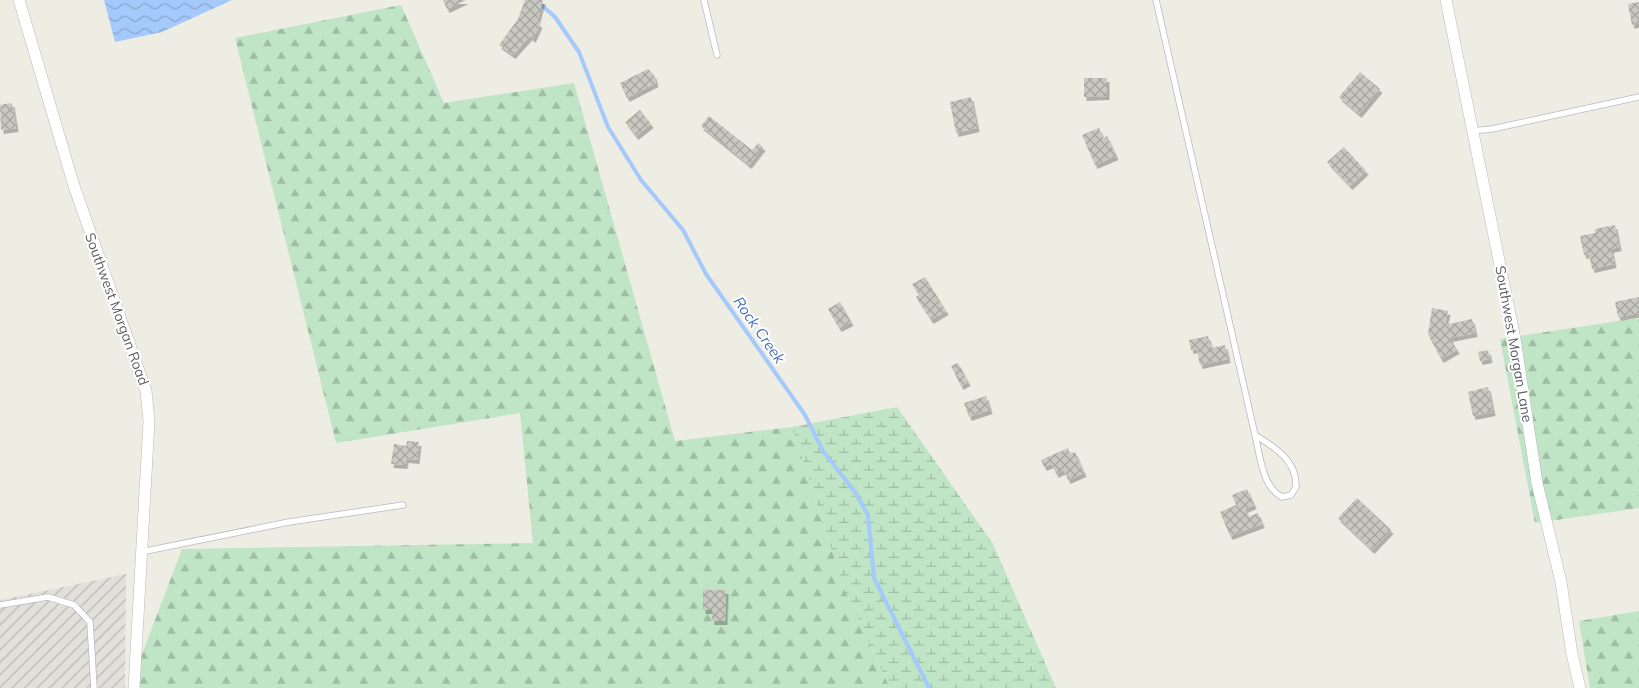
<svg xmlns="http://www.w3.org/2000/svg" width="1639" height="688" font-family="Mulish,sans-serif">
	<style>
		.industrial { fill: url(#industrial-furrows) }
		.forest { fill: url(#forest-firs) }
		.wetland { fill: url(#wetland-marsh) }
		.water { fill: url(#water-waves) }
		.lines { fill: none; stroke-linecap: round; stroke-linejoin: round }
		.stream { stroke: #a5c9fb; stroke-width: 4 }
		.building { fill: url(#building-cross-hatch); filter: url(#shadow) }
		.service-casing { stroke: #b8babf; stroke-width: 7 }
		.minor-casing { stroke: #b8babf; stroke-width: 12 }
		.service { stroke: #fff; stroke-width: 5.5 }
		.minor { stroke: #fff; stroke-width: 11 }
		.labels { text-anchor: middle; stroke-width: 4; stroke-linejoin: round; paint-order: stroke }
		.street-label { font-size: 14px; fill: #5b5e63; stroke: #fff }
		.water-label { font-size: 15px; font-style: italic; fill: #4970be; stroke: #fff }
	</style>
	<defs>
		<pattern id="industrial-furrows" width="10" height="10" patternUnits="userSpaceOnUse" patternTransform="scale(1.25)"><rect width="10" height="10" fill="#e1e0db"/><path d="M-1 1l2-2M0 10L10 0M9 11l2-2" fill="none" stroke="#b9b9b5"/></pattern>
		<pattern id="forest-firs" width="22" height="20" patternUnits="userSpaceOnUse" patternTransform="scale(1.25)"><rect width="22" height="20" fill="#c0e4c6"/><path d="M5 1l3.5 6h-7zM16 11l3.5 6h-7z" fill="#9fbca4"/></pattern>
		<pattern id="wetland-marsh" width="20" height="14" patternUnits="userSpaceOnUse" patternTransform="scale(1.25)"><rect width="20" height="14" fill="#c0e4c6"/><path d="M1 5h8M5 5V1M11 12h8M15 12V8" fill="none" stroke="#9fbca4"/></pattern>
		<pattern id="water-waves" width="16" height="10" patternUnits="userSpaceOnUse" patternTransform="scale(1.25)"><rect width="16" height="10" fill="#a5c9fb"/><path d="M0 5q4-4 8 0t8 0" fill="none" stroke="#89a6cf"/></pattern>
		<pattern id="building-cross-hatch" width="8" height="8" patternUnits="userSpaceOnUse" patternTransform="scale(1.25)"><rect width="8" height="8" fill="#c8c7c0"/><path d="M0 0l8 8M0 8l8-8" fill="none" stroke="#a5a5a0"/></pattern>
		<filter id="shadow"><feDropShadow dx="2.5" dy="4" stdDeviation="0" flood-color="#0004"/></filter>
	</defs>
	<rect width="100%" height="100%" fill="#edede3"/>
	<path class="industrial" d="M126 574 125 688H0V600Z"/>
	<g class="forest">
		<path d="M401 5 444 103 574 83 675 441 792 427 845 590 890 688H139L136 670 182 549 533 543 520 413 336 443 235 38Z"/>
		<path d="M1639 318V508L1535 523 1500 339Z"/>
		<path d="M1639 611V688H1590L1579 621Z"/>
	</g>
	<path class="wetland" d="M897 407 993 544 1056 688H890L845 590 792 427Z"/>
	<path class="water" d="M104 0H232L162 32 115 42Z"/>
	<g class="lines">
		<path class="stream" d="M536 0 555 17 579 52 608 127 641 180 683 230 706 274 805 415 823 451 855 492 868 515 874 578 929 688"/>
	</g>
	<g class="building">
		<path d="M443 0H466L447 9Z"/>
		<path d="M525 0H543L537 22 540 24 533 39 530 36 513 55 499 45 518 19Z"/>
		<path d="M1639 2V23L1632 25 1628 4Z"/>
		<path d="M648 69 654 75 656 83 627 98 620 83Z"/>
		<path d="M1360 72 1380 89 1359 114 1339 97Z"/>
		<path d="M1084 78H1107V96L1084 97Z"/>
		<path d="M971 97 977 128 956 133 950 102Z"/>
		<path d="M12 103 16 128 1 130 0 105Z"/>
		<path d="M640 110 651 124 636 136 625 122Z"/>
		<path d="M709 116 752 150 758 143 763 147 749 165 701 126Z"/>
		<path d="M1099 128 1103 138 1107 136 1116 156 1095 165 1082 135Z"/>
		<path d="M1344 147 1366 171 1350 186 1327 162Z"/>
		<path d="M1615 225 1619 247 1611 249 1614 264 1592 269 1589 254 1584 255 1580 236 1595 233V229Z"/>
		<path d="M925 277 946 311 931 320 916 297 919 295 912 284Z"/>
		<path d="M1639 297V313L1618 317 1615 302Z"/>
		<path d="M840 302 851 322 839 328 828 309Z"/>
		<path d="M1432 308 1448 311 1445 325 1472 319 1475 333 1450 338 1457 350 1441 359 1428 334Z"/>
		<path d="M1208 336 1211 348 1225 345 1228 359 1200 365 1197 349 1191 350 1189 340Z"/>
		<path d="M1488 350 1490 359 1480 361 1478 352Z"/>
		<path d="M958 363 968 382 961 386 951 366Z"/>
		<path d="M1488 387 1493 412 1473 416 1468 392Z"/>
		<path d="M986 396 990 410 969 417 964 403Z"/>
		<path d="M407 441 419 442 417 460 406 459 405 465 391 464 394 444 406 446Z"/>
		<path d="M1068 448 1070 454 1075 452 1084 473 1068 480 1064 470 1056 474 1052 464 1044 467 1041 460Z"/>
		<path d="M1247 489 1254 505 1245 509 1248 517 1258 513 1262 524 1230 536 1220 512 1236 505 1232 495Z"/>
		<path d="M1357 498 1391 530 1372 550 1338 518Z"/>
		<path d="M703 590H726L725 621H712V610H703Z"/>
	</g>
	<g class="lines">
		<g class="service-casing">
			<g id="service">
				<path d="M704 0 717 55"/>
				<path d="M1156 0 1255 435C1260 455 1262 487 1282 497L1291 495 1296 487C1297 461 1276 448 1255 435"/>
				<path d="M1472 131 1492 129 1639 97"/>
				<path d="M141 552 289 522 403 505"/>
				<path d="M0 605 48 597 74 605 90 622 94 688"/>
			</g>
		</g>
		<g class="minor-casing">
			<g id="minor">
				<path d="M19 0 74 186 146 391 149 421 134 688"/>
				<path d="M1446 0 1515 339 1537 483 1561 582 1572 654 1580 688"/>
			</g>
		</g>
		<use href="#service" class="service"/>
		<use href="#minor" class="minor"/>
	</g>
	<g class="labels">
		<g class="street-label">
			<text transform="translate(117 309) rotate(70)" y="5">Southwest Morgan Road</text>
			<text transform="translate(1514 344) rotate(80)" y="5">Southwest Morgan Lane</text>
		</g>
		<g class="water-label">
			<text transform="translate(759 330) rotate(55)" y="5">Rock Creek</text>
		</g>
	</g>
</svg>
